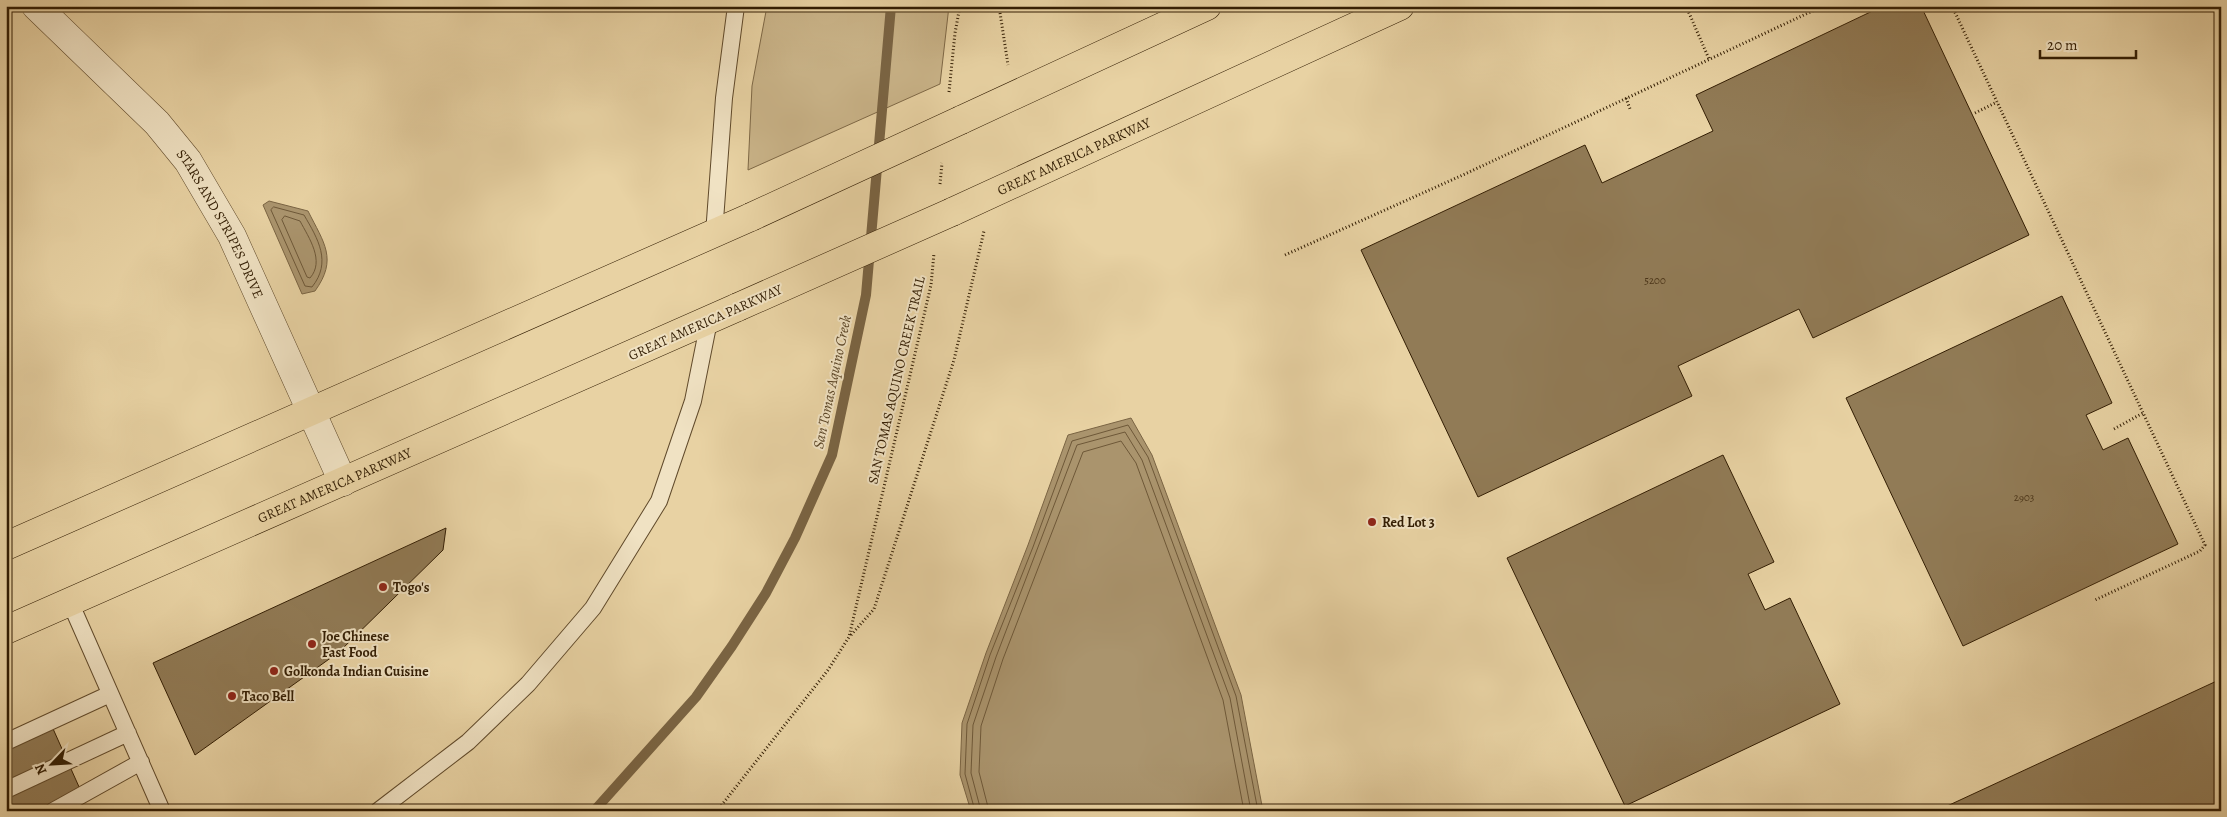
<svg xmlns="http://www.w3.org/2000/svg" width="2227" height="817" viewBox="0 0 2227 817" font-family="Alegreya,serif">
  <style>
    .green { fill: #c9b388; stroke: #7e6846 }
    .water { fill: #aa946d; stroke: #7a6443 }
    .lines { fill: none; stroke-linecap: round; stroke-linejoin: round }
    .shore { stroke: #6e5838; stroke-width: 1 }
    .stream { stroke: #7a6443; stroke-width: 10 }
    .building { fill: #917b56; stroke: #321d03 }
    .lane-casing { stroke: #604a2b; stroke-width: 18 }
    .street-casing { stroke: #604a2b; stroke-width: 29 }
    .primary-casing { stroke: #321d03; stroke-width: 29 }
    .path { stroke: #321d03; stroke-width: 3; stroke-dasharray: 1 2.5; stroke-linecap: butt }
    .lane { stroke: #f0e2c3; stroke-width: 16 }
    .street { stroke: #f0e2c3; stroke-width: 28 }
    .primary { stroke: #e8d2a3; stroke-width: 28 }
    .primary-bridge-casing { stroke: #321d03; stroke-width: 29; stroke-linecap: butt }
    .primary-bridge { stroke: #e8d2a3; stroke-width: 28 }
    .poi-dot { fill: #8f2418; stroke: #f0e2c3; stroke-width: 2 }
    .labels { text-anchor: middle; stroke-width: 4; stroke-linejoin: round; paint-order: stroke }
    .number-label { font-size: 11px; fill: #4a3418 }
    .street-label { font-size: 14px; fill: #321d03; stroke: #f0e2c3 }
    .poi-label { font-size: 14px; font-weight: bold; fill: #321d03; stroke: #f0e2c3; text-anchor: start }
    .water-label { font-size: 15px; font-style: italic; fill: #5c4728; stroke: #f0e2c3 }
  </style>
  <rect width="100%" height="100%" fill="#e8d2a3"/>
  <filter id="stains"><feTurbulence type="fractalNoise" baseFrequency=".004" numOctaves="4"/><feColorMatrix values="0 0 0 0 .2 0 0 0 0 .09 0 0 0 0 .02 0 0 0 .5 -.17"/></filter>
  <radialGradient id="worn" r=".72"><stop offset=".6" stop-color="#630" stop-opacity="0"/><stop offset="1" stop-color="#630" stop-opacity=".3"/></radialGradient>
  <path class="green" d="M767,6H949L940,84L748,170L752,86Z"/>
  <path class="water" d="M269,201L308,211C324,243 338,259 315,291L302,294L263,205Z
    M1131,418L1152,455L1241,695L1263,811H971L960,775L962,723L986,653L1028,545L1068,435Z"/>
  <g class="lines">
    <path class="shore" d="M274,207L304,215C318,239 332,262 312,287L305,286L271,210Z
      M285,216L300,221C309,238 325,261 310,278L307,277L282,220Z
      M975,811L965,774L967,724L990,655L1033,547L1072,441L1128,425L1148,457L1236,696L1258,811
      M981,811L971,773L973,725L996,657L1077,445L1125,432L1142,460L1230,698L1251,811
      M989,811L979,772L981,726L1003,659L1083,452L1121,441L1136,463L1223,700L1244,811"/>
    <path class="stream" d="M594,811L696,697L732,646L766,593L795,538L832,455L866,295L891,6"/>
  </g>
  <path class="building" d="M1883,6H1921L2029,235L1813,338L1799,309L1678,366L1692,396L1478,497L1361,250L1585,145L1602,183L1713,131L1696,95Z
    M2062,296L2112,403L2086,415L2103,450L2128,438L2178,544L1963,646L1846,398Z
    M1723,455L1774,562L1748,574L1765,610L1790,598L1840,704L1625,806L1507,558Z
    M446,528L443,550L339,652L195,755L153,663Z
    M2221,679V811H1947L1945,807Z
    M50,722L84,798L55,811H6V741Z"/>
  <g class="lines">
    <defs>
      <path id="lane" d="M714,234L724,98L736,6
        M70,602L162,811
        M6,742L110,694
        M6,790L128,733
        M53,811L141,762
        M378,811L468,742L528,684L593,608L659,501L693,401L709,321"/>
      <g id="street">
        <path id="s1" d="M36,6L157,123L188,161L232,236L343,482"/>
      </g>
      <g id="primary">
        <path d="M961,120L1207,6"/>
        <path id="s2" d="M952,212L1400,6"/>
        <path d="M6,546L751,217"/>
        <path id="s3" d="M6,630L738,307"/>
      </g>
    </defs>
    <use href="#lane" class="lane-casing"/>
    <use href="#street" class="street-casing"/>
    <use href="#primary" class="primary-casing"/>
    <path class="path" d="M999,6L1008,65
      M1686,6L1709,59
      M1952,6L2205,545L2200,551L2095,600
      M949,92L955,33L960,6
      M1626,98L1630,109
      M1975,113L1997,102
      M940,184L942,163
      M1285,255L1465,174L1823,6
      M2114,429L2143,413
      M851,635L874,609L954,360L984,231
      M717,811L828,670L849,637L931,285L934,253"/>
    <use href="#lane" class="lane"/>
    <use href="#street" class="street"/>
    <use href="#primary" class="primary"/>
    <defs>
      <path id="primary-bridge" d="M751,217L961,120
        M738,307L952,212"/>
    </defs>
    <use href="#primary-bridge" class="primary-bridge-casing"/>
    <use href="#primary-bridge" class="primary-bridge"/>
  </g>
  <g class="poi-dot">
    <circle cx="1372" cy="522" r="5"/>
    <circle cx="383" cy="587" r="5"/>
    <circle cx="312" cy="644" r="5"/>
    <circle cx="274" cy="671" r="5"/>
    <circle cx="232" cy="696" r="5"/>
  </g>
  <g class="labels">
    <g class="number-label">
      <text x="1655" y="284">5200</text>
      <text x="2024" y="501">2903</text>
    </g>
    <g class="street-label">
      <text dy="5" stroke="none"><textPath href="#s2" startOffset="134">GREAT AMERICA PARKWAY</textPath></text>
      <text dy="5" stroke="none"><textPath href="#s1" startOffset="288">STARS AND STRIPES DRIVE</textPath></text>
      <text transform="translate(705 322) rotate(-24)" y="5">GREAT AMERICA PARKWAY</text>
      <text transform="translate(896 380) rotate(-77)" y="5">SAN TOMAS AQUINO CREEK TRAIL</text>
      <text dy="5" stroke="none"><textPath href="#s3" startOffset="359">GREAT AMERICA PARKWAY</textPath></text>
    </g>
    <g class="poi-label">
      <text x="1382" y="527">Red Lot 3</text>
      <text x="393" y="592">Togo's</text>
      <text x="322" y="641">Joe Chinese<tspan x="322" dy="16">Fast Food</tspan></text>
      <text x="284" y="676">Golkonda Indian Cuisine</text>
      <text x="242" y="701">Taco Bell</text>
    </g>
    <g class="water-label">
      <text transform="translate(832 382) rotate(-78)" y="5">San Tomas Aquino Creek</text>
    </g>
  </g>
  <rect width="2227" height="817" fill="none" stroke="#e8d2a3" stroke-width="25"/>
  <rect x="8" y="8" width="2212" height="802" fill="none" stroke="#321d03" stroke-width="2.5"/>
  <rect x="12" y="12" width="2202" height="792" fill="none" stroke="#321d03"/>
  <g transform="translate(52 764) rotate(245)" stroke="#f0e2c3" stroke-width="4" paint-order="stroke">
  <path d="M0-4L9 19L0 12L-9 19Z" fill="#321d03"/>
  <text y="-8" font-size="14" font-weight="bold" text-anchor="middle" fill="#321d03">N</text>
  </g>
  <path d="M2040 50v8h96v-8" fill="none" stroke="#321d03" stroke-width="2.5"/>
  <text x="2047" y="50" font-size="15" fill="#321d03" stroke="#f0e2c3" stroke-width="4" paint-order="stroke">20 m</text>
  <rect width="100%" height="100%" filter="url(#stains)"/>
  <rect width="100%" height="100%" fill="url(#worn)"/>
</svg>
